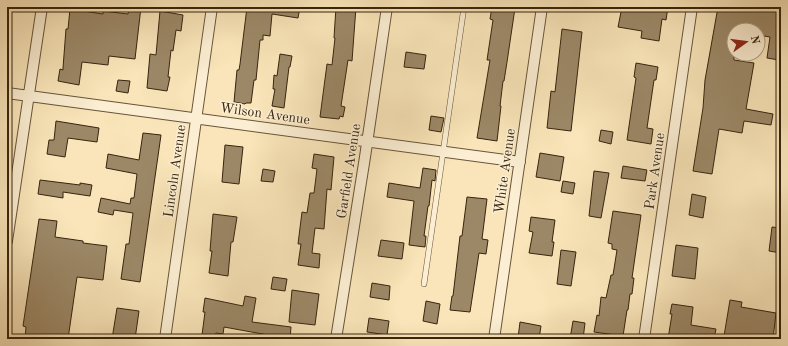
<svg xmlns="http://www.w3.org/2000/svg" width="788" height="346" viewBox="0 0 788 346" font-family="'Old Standard TT',serif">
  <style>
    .building { fill: #9c8867; stroke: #37240e }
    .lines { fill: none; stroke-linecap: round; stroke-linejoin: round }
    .service-casing { stroke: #685439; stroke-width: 6 }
    .minor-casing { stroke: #685439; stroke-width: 12 }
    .service { stroke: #fbeed2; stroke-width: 5 }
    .minor { stroke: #fbeed2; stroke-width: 10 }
    .labels { text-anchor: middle; stroke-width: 3; stroke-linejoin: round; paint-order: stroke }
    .street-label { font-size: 14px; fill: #37240e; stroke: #fbeed2 }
  </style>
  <rect width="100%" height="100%" fill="#f9e5b9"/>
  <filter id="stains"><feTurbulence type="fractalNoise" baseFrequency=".005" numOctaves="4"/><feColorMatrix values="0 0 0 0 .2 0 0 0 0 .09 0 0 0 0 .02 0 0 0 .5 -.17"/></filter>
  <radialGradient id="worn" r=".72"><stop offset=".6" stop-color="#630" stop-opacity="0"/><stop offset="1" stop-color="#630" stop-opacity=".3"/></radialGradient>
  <path class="building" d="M129,7H141L135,59L109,56L108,65L82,62L79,85L58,81L60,69L63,70V68L66,29H68L70,9L103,14V11L128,14Z
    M247,7H300L298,18L272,14L270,36L263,35V40H260L256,80H254L251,103H246L245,104L234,102L237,70H239L240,64Z
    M336,7H356L352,61L348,60L341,106L345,107L343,117L340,116L339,119L320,117L327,64L332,65L335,38H334Z
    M492,7L515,8L507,62L504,81H503L500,106H501L497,141L477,138L490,60H487L493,20L490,19Z
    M622,7H668L666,20L662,19L659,41L641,38L642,31L618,27Z
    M718,7H763L781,10V45L779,60L767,58L770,37L758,35V30H734V60L754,63L746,109L773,114L771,125L744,121L742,133L719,129L712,174L693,171L703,108L705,80Z
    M160,11L183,15L181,31L176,30L173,51L171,50L168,77H170L167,91L147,88L150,54L156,55Z
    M562,29L582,32L571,131L547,128L551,91L555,92Z
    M406,52L426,55L424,69L404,67Z
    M280,54L292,56L290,67H289L284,108L272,106L275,89H273L274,75L277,76Z
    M636,63L658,67L656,80H654L647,128L653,129L651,144L627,140L636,78L634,77Z
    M118,80L130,81L128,93L116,91Z
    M431,116L444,118L441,132L429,130Z
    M56,121L99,128L97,142L68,138L65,157L47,154L49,140H54Z
    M601,130L613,132L611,144L599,141Z
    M143,133L161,135L140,282L121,279L126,244H129L133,213L114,210L113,215L98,212L101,198L130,204L131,198H134L137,174L106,168L108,154L139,160Z
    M225,145L243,147L239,184L222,182Z
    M540,153L564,157L560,181L536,177Z
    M314,154L334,157L331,190L327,189L324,229L315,228L312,253L320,254L319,268L298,265L301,244H298L302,212L307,213L310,193H314L317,169L312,168Z
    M623,166L647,170L645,181L621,178Z
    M423,168L436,170L435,181L432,180L429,206H428L424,236H426L425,247L409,245L414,201L387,197L389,183L420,188Z
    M263,169L275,171L273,182L261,181Z
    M594,171L609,173L601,218L589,216Z
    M40,180L80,185V183L92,185L90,196L63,192V198L38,194Z
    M563,181L575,183L573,194L561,192Z
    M692,194L706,197L703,218L689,215Z
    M467,197L487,199L482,239L488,240L486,254L479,253L470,312L450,310L452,296H453L460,236H462Z
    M613,211L641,215L632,278H634L632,294H630L628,310H627L623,336L594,332L597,315L599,316L601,297L606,298L611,275H613L617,250L612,249V244L608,243Z
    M213,214L237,217L233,242H231L228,276L209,273L212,251H210Z
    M531,217L555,220L552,242H554L552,256L529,253L533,232L529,231Z
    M39,219L57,221L55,237L83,241V243L107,246L103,280L77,277L68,339H25L26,327L23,326Z
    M772,227L781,228V253L769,251Z
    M381,240L404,243L402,259L378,256Z
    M676,245L698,248L695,279L672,276Z
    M561,250L576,252L571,286L557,284Z
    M273,277L287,279L285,291L271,289Z
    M372,283L390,286L389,300L370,297Z
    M292,290L319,294L315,325L289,322Z
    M245,296L256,298L252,322L291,327L290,339L224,327L223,334L216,333L215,336L202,335L205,312H203L205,298L243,306Z
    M730,300L742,302L741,307L776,313L773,339H744L724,336Z
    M426,301L440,304L437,324L423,321Z
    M672,304L693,307L691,325L716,329L714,339L688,336L687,339H668L672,314H670Z
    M117,308L139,311L135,339H112Z
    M369,318L389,321L387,335L367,332Z
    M573,321L585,323L583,339H570Z
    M520,322L541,326L539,339L518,338Z"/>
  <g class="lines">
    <defs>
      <path id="service" d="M424,284L464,7"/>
      <path id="minor" d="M7,93L520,162
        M7,241L42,7
        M165,339L212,7
        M336,339L365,157L387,7
        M494,339L542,7
        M644,339L692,7"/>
    </defs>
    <use href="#service" class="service-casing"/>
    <use href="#minor" class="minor-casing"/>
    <use href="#service" class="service"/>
    <use href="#minor" class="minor"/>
  </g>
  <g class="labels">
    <g class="street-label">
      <text transform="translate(265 113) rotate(8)" y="5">Wilson Avenue</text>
      <text transform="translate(174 171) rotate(-82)" y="5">Lincoln Avenue</text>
      <text transform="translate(348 171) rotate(-81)" y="5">Garfield Avenue</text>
      <text transform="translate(504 171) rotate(-82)" y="5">White Avenue</text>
      <text transform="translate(654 171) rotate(-82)" y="5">Park Avenue</text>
    </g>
  </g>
  <rect width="788" height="346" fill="none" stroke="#f9e5b9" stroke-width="24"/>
  <rect x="8" y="8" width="772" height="330" fill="none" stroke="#37240e" stroke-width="2"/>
  <rect x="12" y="12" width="764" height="322" fill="none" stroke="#37240e"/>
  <g transform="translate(746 42) rotate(76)"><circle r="19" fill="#fbeed2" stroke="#ad9d84"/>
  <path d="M0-3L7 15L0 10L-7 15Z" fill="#8f2418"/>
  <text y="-6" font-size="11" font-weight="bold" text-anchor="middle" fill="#37240e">N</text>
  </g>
  <rect width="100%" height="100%" filter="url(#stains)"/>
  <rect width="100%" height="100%" fill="url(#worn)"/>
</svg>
